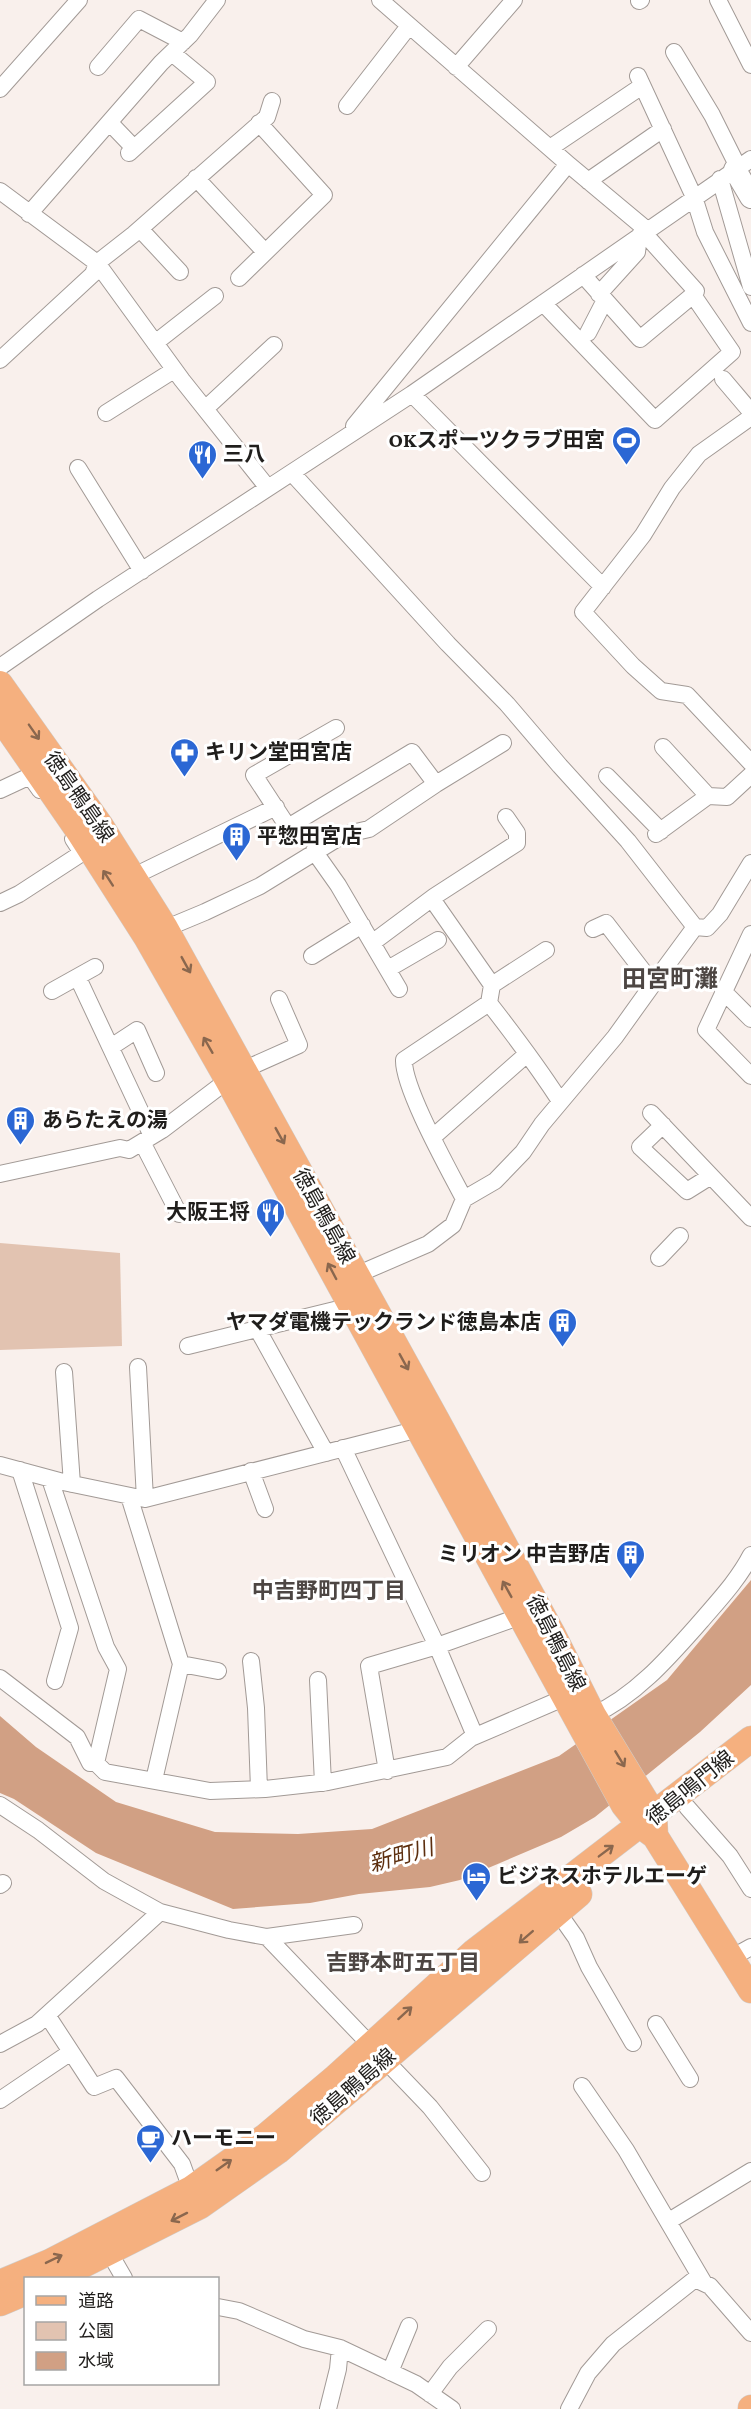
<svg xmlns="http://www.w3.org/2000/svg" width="751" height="2409" viewBox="0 0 751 2409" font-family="'Crimson Pro','Noto Sans JP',serif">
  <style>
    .green { fill: #e2c3b1 }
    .water { fill: #d1a084 }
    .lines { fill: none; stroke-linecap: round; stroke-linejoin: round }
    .street-casing { stroke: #a29a96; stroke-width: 18 }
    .secondary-casing { stroke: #a29a96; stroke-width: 24 }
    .primary-casing { stroke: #cececd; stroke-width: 27 }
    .street { stroke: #fff; stroke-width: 16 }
    .secondary { stroke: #fff; stroke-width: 22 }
    .primary { stroke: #f5b07f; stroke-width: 26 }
    .oneway { stroke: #8a674e }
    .labels { text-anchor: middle; stroke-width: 6; stroke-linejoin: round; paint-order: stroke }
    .poi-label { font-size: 21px; font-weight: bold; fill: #201e1c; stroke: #fff; text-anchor: start }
    .street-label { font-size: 21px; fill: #201e1c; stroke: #fff }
    .neighbourhood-label { font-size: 22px; font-weight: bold; fill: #4d4643; stroke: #fff }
    .water-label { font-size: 22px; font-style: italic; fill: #5c2e0e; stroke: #fff }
    .quarter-label { font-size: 24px; font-weight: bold; fill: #4d4643; stroke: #fff }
  </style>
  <rect width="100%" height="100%" fill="#f9f0ec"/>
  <path class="green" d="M0,1243L120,1253L122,1346L0,1350Z"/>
  <path class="water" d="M751,1580V1685L700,1732L595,1817L561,1837L460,1880L430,1887L359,1894L310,1903L233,1909L96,1853L14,1799L0,1793V1716L36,1747L116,1802L215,1832L298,1834L372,1829L559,1756L667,1680Z"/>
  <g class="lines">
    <defs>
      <path id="street" d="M380,0L568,164L647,230
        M718,0L751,65
        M639,1L641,0
        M674,52L712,115L738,167
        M98,67L139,19L183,42
        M456,67L514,0
        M638,76L694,197L705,232L751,323
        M0,89L79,0
        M347,106L409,26
        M110,123L134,148
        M550,148L642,86
        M129,153L207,82L172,53
        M196,178L265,252
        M720,179L751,287
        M588,181L663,129
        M0,191L97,263L134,234L267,117L272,101
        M29,214L161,63L190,35L217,0
        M140,229L180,272
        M643,232L696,291L693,295
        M239,278L324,195L259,123
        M599,294L637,252L639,236
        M543,303L655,420L732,352L693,295L640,339L583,275
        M588,333L605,300
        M155,343L215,296
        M0,360L93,274L97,263L182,380L268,488
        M723,379L751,412
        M412,394L603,587
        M205,409L274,345
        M106,413L174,370
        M751,417L699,454L672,488L643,535L583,612L633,666L661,691L687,695L751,763
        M354,426L568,164
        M78,468L142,571
        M292,473L448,644L507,704L560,766L628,841L695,927L653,984L606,923L593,929
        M0,667L98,599L412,394L751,159
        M336,728L254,775L288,827L412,752L436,784L503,743
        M663,747L708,796
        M607,776L661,831
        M0,790L30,776L40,790
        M656,834L708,796L727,797L751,775
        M314,851L338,885L399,989
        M134,876L276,807
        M432,899L492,985L546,950
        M0,903L19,894L82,853L73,839
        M695,927L707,928L720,914L751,863
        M157,932L205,912L260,886L343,835L369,829L436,784
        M751,934L706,1030L751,1076
        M372,943L435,896L517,843V833L506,817
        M312,956L362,925
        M388,969L438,940
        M78,978L152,1136
        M52,991L95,967
        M723,991L751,1019
        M489,1003C514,1035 538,1067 560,1101
        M111,1047L137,1030L156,1073
        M243,1070L299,1045L279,999
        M651,1113L751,1218
        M663,1125L640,1147L687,1191L711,1176
        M433,1137L527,1054
        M142,1142L179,1214
        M0,1174L120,1148L129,1150L162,1130L228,1080
        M464,1199C449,1170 403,1088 404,1060L489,1003L492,985
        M659,1258L680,1236
        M356,1275L428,1244L453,1225L464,1199L495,1181L523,1152L542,1124L615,1037L653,984
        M258,1330L326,1453
        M188,1346L351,1306
        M138,1367L145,1499
        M64,1372L72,1484
        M343,1448L437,1646L369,1666L387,1771
        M0,1465L63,1482L145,1499L419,1429L426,1425
        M20,1470L70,1628L55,1681
        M251,1471L265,1509
        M50,1479L106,1647L118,1669L96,1763
        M129,1496L181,1664L154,1780
        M251,1661L256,1708L259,1789
        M181,1664L218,1671
        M0,1678L77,1737L90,1763H96L105,1772L210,1791L265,1789L328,1782L447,1757L471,1738L566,1697
        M318,1680L323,1783
        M593,1715C636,1696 670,1656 701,1621C719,1600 738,1580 751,1555
        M475,1736L437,1646L521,1616
        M0,1805L38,1830L104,1881L160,1912L37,2024L0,2044
        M687,1807L730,1856L751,1889
        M0,1885L3,1883
        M557,1911L576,1938L589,1967L633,2043
        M160,1912L229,1930L267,1937L430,2107L482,2173
        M267,1937L354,1925
        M731,1958L751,1947
        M47,2015L94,2087L116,2078L182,2164L191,2189
        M656,2024L690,2079
        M582,2086L626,2150L704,2283
        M0,2100L71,2052
        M669,2221L751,2171
        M109,2252L124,2278
        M218,2307L239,2311L304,2339L340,2348L416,2384L452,2409
        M390,2372L409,2326
        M430,2394L450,2367L488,2329
        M328,2409L338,2369L340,2348
        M569,2409L588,2373L613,2344L695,2279L710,2286L751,2333"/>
      <path id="secondary" d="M735,170L751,197"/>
      <path id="primary" d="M0,684L100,825L165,928L436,1419L553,1635L593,1715L654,1815L655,1836
        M0,717L78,830L147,938L228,1080L624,1805L640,1825L655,1836L751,1990
        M57,2278L200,2206L278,2151L579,1894
        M0,2283L50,2262L191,2189L266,2136L336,2077L474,1952L751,1739
        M0,2303L26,2292
        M751,2409V2408"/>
    </defs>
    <use href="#street" class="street-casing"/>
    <use href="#secondary" class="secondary-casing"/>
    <use href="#primary" class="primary-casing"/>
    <use href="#street" class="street"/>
    <use href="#secondary" class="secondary"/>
    <use href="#primary" class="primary"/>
  </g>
  <defs><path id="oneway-shaft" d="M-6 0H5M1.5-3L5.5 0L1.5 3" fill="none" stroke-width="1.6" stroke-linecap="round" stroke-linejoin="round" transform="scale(1.5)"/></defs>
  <g class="oneway">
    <use href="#oneway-shaft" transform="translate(34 732) rotate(55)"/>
    <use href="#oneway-shaft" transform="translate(108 878) rotate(-123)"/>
    <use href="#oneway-shaft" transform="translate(186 965) rotate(61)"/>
    <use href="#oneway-shaft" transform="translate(208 1045) rotate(-120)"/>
    <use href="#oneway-shaft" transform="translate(280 1136) rotate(61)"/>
    <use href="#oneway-shaft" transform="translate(332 1271) rotate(-118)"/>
    <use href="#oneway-shaft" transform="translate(404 1362) rotate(61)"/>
    <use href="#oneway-shaft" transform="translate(507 1589) rotate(-119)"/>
    <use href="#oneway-shaft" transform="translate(620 1759) rotate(59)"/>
    <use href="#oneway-shaft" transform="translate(606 1851) rotate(-37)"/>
    <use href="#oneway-shaft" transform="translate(526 1937) rotate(139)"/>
    <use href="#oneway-shaft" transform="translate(405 2013) rotate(-42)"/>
    <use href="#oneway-shaft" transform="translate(224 2165) rotate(-35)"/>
    <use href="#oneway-shaft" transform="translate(179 2217) rotate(153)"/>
    <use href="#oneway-shaft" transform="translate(54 2259) rotate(-26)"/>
  </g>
  <defs>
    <symbol id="stadium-pin" viewBox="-11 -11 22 30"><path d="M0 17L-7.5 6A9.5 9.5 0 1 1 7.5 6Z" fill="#2b67d4" stroke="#fff"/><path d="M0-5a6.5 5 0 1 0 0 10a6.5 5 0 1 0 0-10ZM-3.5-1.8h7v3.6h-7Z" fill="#fff"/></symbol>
    <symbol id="restaurant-pin" viewBox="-11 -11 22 30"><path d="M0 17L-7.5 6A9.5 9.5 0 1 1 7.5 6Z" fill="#2b67d4" stroke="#fff"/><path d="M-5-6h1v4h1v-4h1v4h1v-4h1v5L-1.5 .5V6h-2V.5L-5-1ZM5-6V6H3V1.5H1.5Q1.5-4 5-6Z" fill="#fff"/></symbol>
    <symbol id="pharmacy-pin" viewBox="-11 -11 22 30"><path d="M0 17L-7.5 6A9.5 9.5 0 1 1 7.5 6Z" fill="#2b67d4" stroke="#fff"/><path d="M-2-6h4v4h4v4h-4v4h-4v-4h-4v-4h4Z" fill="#fff"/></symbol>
    <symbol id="building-pin" viewBox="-11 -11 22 30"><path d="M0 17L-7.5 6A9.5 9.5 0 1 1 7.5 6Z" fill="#2b67d4" stroke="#fff"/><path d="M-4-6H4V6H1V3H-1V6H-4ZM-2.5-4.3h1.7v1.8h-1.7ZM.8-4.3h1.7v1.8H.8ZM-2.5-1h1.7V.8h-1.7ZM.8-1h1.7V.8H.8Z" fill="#fff"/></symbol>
    <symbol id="hotel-pin" viewBox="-11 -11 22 30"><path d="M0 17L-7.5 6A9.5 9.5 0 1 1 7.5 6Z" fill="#2b67d4" stroke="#fff"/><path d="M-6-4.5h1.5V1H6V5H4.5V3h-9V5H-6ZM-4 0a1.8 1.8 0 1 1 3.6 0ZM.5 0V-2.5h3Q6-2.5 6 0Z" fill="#fff"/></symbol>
    <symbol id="cafe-pin" viewBox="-11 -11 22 30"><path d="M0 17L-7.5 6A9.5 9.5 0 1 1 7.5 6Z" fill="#2b67d4" stroke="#fff"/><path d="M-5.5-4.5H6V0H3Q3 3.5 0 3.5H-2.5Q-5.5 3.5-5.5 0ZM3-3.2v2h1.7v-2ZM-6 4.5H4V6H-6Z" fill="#fff"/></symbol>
  </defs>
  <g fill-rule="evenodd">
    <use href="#stadium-pin" x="610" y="424" width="33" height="45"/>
    <use href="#restaurant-pin" x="186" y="438" width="33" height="45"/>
    <use href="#pharmacy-pin" x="168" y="736" width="33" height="45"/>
    <use href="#building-pin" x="220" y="820" width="33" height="45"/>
    <use href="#building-pin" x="4" y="1104" width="33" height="45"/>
    <use href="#restaurant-pin" x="254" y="1196" width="33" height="45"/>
    <use href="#building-pin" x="546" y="1306" width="33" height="45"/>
    <use href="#building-pin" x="614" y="1538" width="33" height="45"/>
    <use href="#hotel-pin" x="460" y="1860" width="33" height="45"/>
    <use href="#cafe-pin" x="134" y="2122" width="33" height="45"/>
  </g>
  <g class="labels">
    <g class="poi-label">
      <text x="605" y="447" text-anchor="end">OKスポーツクラブ田宮</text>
      <text x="223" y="461">三八</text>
      <text x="205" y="759">キリン堂田宮店</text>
      <text x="257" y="843">平惣田宮店</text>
      <text x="42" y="1127">あらたえの湯</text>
      <text x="250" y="1219" text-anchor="end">大阪王将</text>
      <text x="541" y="1329" text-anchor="end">ヤマダ電機テックランド徳島本店</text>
      <text x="610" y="1561" text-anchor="end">ミリオン 中吉野店</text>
      <text x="497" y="1883">ビジネスホテルエーゲ</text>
      <text x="171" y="2145">ハーモニー</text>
    </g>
    <g class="street-label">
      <text transform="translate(79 797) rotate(55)" y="7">徳島鴨島線</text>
      <text transform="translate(324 1216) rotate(61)" y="7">徳島鴨島線</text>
      <text transform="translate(556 1643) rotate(63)" y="7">徳島鴨島線</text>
      <text transform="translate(690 1788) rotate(-39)" y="7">徳島鳴門線</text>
      <text transform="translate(353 2087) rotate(-41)" y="7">徳島鴨島線</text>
    </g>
    <g class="neighbourhood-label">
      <text x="329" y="1598">中吉野町四丁目</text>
      <text x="403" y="1970">吉野本町五丁目</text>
    </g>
    <g class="water-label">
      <text transform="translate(401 1855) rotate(-16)" y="8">新町川</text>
    </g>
    <g class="quarter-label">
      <text x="670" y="987">田宮町灘</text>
    </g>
  </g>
  <rect x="24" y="2277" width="195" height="108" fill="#ffffff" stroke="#a6a5a4" stroke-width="1.5"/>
  <rect x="36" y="2296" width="30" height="9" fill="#f5b07f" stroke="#a6a5a4" stroke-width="1.5"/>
  <text x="78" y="2307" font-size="18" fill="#201e1c">道路</text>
  <rect x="36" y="2322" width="30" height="18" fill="#e2c3b1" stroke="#a6a5a4" stroke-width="1.5"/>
  <text x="78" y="2337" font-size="18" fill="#201e1c">公園</text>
  <rect x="36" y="2352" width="30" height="18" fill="#d1a084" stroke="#a6a5a4" stroke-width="1.5"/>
  <text x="78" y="2367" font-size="18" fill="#201e1c">水域</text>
</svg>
